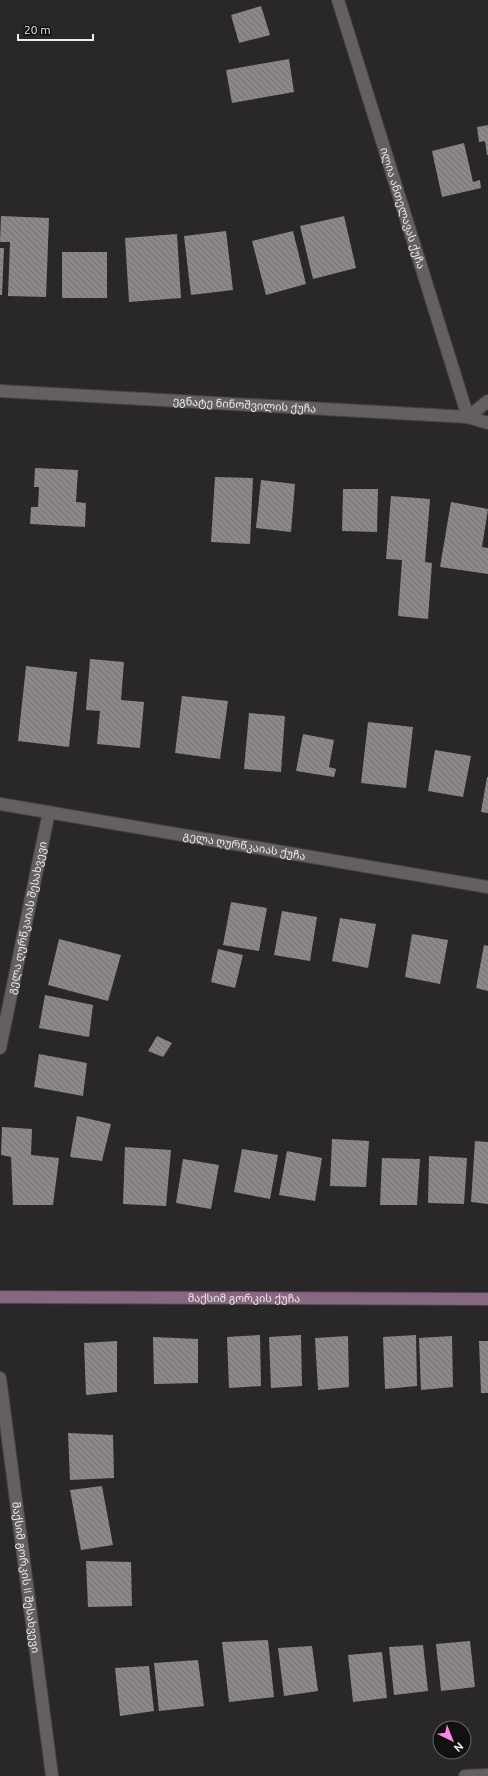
<svg xmlns="http://www.w3.org/2000/svg" width="488" height="1776" viewBox="0 0 488 1776" font-family="Ubuntu,'Noto Sans Georgian',sans-serif">
  <style>
    .building { fill: url(#building-back-hatch) }
    .lines { fill: none; stroke-linecap: round; stroke-linejoin: round }
    .street-casing { stroke: #464446; stroke-width: 14 }
    .secondary-casing { stroke: #464446; stroke-width: 14 }
    .street { stroke: #635f62; stroke-width: 12 }
    .secondary { stroke: #876782; stroke-width: 12 }
    .labels { text-anchor: middle; stroke-width: 4; stroke-linejoin: round; paint-order: stroke }
    .street-label { font-size: 11px; fill: #eceaeb; stroke: #121011 }
  </style>
  <defs>
    <pattern id="building-back-hatch" width="6" height="6" patternUnits="userSpaceOnUse"><rect width="6" height="6" fill="#8b878a"/><path d="M-1 5l2 2M0 0l6 6M5-1l2 2" fill="none" stroke="#737072"/></pattern>
  </defs>
  <rect width="100%" height="100%" fill="#2a2729"/>
  <path class="building" d="M261,6L270,35L239,43L231,15Z
    M289,59L294,92L232,103L226,70Z
    M488,125V155H487L485,141L479,142L477,127Z
    M464,143L473,182L480,180L481,188L442,197L432,151Z
    M1,216L49,218L46,297L8,296L10,242H0Z
    M344,216L356,268L313,279L300,226Z
    M226,231L233,290L191,295L184,236Z
    M293,231L306,284L266,295L252,241Z
    M177,234L181,298L129,302L125,238Z
    M0,248H4L2,295H0Z
    M62,252H107V298H62Z
    M35,468L78,470L76,502L86,503L85,527L30,524L31,507H38L39,487H34Z
    M215,477L253,478L250,544L211,542Z
    M261,480L295,484L291,532L256,528Z
    M343,489H378L377,532L342,531Z
    M391,496L430,499L425,562L432,563L428,619L398,616L402,560L386,559Z
    M451,502L488,509L482,547L488,548V574L440,567Z
    M90,659L124,662L121,700L144,702L140,748L97,744L100,711L86,710Z
    M26,666L77,672L69,747L18,741Z
    M182,696L228,701L220,759L175,753Z
    M249,713L285,716L281,772L244,769Z
    M368,722L413,727L406,788L361,783Z
    M303,734L334,740L329,767L336,769L334,777L296,771Z
    M435,750L471,756L463,797L428,791Z
    M487,777H488V813L481,812Z
    M231,902L267,908L259,951L223,945Z
    M282,911L317,917L310,961L274,955Z
    M340,918L376,924L368,968L332,961Z
    M412,934L448,940L440,984L405,977Z
    M59,939L121,955L108,1001L48,985Z
    M484,945L488,946V991L476,988Z
    M218,949L243,955L235,988L211,982Z
    M45,995L93,1005L89,1037L39,1028Z
    M157,1036L172,1043L163,1057L148,1051Z
    M39,1054L87,1063L83,1096L34,1087Z
    M77,1116L111,1124L102,1161L70,1157Z
    M2,1127L32,1129L31,1155L59,1158L53,1205H13L11,1157L1,1155Z
    M332,1139L369,1141L366,1187L330,1186Z
    M475,1141L488,1142V1204L471,1202Z
    M125,1147L171,1150L166,1206L123,1204Z
    M242,1149L278,1155L270,1199L234,1192Z
    M287,1151L322,1158L315,1201L279,1195Z
    M429,1156L467,1158L464,1204L428,1203Z
    M382,1158L420,1159L417,1205H380Z
    M183,1159L219,1165L211,1209L176,1203Z
    M260,1335L261,1386L229,1388L227,1337Z
    M301,1335L302,1386L271,1388L269,1337Z
    M416,1335L417,1386L385,1389L383,1337Z
    M348,1336L349,1387L318,1390L315,1338Z
    M452,1336L453,1387L421,1390L419,1338Z
    M153,1337L198,1339V1383L154,1384Z
    M117,1341V1392L86,1395L84,1343Z
    M479,1341H488V1393H481Z
    M68,1433L113,1435L114,1478L70,1480Z
    M102,1486L113,1545L81,1550L70,1490Z
    M86,1561L131,1562L132,1606L88,1607Z
    M268,1640L274,1697L229,1702L222,1642Z
    M470,1641L475,1687L441,1691L436,1644Z
    M423,1645L428,1691L394,1695L389,1647Z
    M312,1646L318,1691L284,1696L278,1648Z
    M382,1652L387,1698L353,1702L348,1655Z
    M198,1660L204,1706L159,1711L154,1663Z
    M149,1666L154,1711L120,1716L115,1668Z"/>
  <g class="lines">
    <defs>
      <g id="street">
        <path id="s1" d="M338,0L468,417L488,401"/>
        <path id="s2" d="M0,391L468,417L488,423"/>
        <path id="s3" d="M0,804L488,887"/>
        <path id="s4" d="M0,1048L49,812"/>
        <path id="s5" d="M0,1378L52,1776"/>
        <path d="M465,1776L488,1775"/>
      </g>
      <g id="secondary">
        <path id="s6" d="M0,1297L488,1299"/>
      </g>
    </defs>
    <use href="#street" class="street-casing"/>
    <use href="#secondary" class="secondary-casing"/>
    <use href="#street" class="street"/>
    <use href="#secondary" class="secondary"/>
  </g>
  <g class="labels">
    <g class="street-label">
      <text dy="4" stroke="none"><textPath href="#s1" startOffset="218">ილია ანთელავას ქუჩა</textPath></text>
      <text dy="4" stroke="none"><textPath href="#s2" startOffset="245">ეგნატე ნინოშვილის ქუჩა</textPath></text>
      <text dy="4" stroke="none"><textPath href="#s3" startOffset="248">გელა ღურწკაიას ქუჩა</textPath></text>
      <text dy="4" stroke="none"><textPath href="#s4" startOffset="133">გელა ღურწკაიას შესახვევი</textPath></text>
      <text dy="4" stroke="none"><textPath href="#s6" startOffset="244">მაქსიმ გორკის ქუჩა</textPath></text>
      <text dy="4" stroke="none"><textPath href="#s5" startOffset="201">მაქსიმ გორკის II შესახვევი</textPath></text>
    </g>
  </g>
  <g transform="translate(452 1740) rotate(137)"><circle r="19" fill="#121011" stroke="#696768"/>
  <path d="M0-3L7 15L0 10L-7 15Z" fill="#fa87e7"/>
  <text y="-6" font-size="11" font-weight="bold" text-anchor="middle" fill="#eceaeb">N</text>
  </g>
  <path d="M18 34v6h75v-6" fill="none" stroke="#eceaeb" stroke-width="2"/>
  <text x="24" y="34" font-size="12" fill="#eceaeb" stroke="#121011" stroke-width="3" paint-order="stroke">20 m</text>
</svg>
